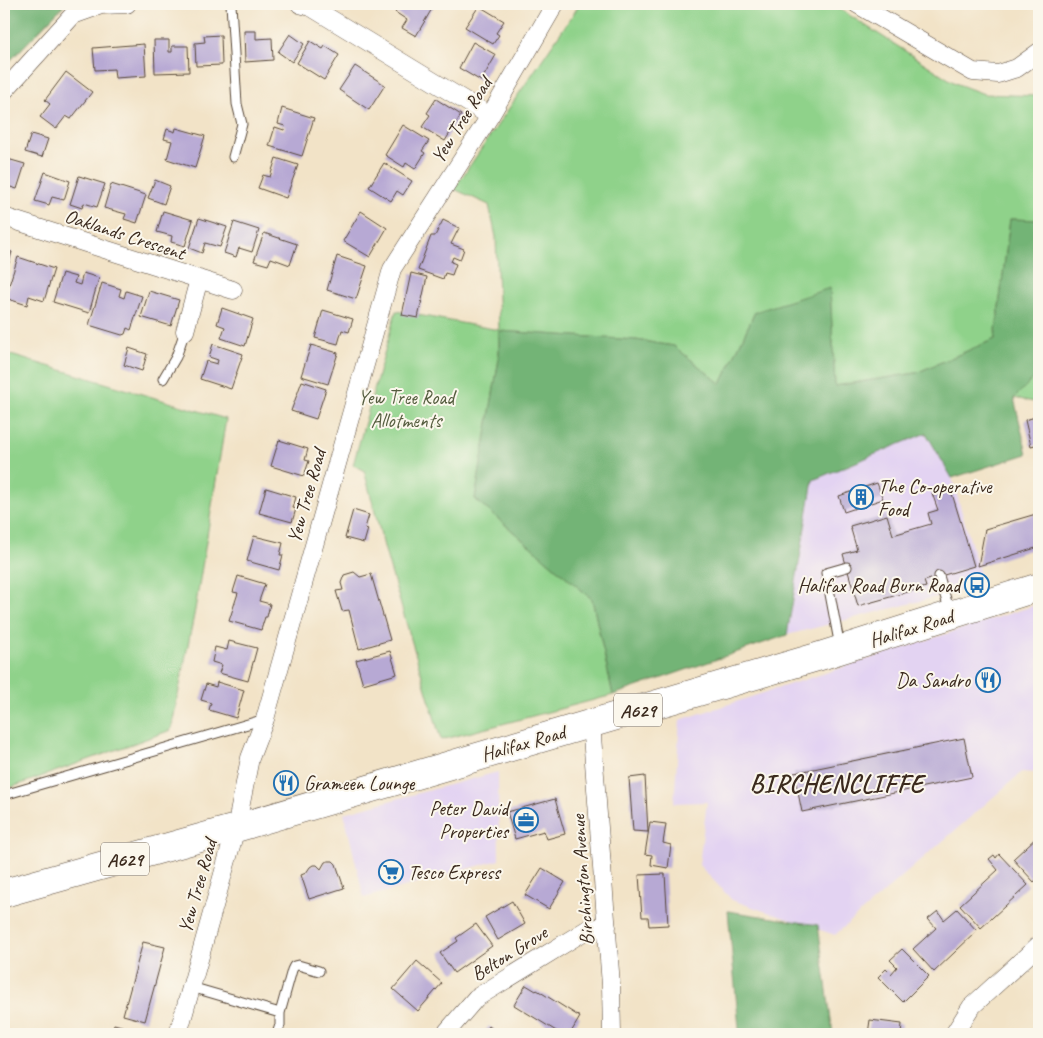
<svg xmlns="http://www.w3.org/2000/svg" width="1043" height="1038" viewBox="0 0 1043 1038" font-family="Caveat,sans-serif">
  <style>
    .built { fill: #e3d3f2 }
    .green { fill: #8fd28a; stroke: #657e54 }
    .forest { fill: #73b476; stroke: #576f4a }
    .building { fill: #b7a9d4 }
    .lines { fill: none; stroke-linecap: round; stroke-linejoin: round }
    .lane-casing { stroke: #564637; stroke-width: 11 }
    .street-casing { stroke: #564637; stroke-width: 19 }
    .highway-casing { stroke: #564637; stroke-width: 29 }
    .lane { stroke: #fff; stroke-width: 9 }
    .street { stroke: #fff; stroke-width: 18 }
    .highway { stroke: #fff; stroke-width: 28 }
    .labels { text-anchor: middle; stroke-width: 4; stroke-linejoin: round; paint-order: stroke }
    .shield { fill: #fbf7ec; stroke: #75685c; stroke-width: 1 }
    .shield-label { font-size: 19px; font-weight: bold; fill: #3b2a1e }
    .street-label { font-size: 20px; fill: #3b2a1e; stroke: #fbf7ec }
    .park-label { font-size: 20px; fill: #545c3e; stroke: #fbf7ec }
    .poi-label { font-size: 20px; fill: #3b2a1e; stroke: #fbf7ec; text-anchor: start }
    .district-label { font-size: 25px; font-weight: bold; letter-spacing: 1px; fill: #3b2a1e; stroke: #fbf7ec }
  </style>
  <rect width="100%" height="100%" fill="#fbf7ec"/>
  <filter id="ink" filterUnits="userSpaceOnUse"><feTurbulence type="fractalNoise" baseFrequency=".02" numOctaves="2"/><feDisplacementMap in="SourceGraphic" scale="10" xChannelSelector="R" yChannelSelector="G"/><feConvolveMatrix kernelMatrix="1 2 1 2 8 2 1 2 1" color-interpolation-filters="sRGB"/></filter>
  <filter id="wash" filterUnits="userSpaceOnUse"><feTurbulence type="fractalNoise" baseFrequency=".0096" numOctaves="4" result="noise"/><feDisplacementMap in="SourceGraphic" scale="20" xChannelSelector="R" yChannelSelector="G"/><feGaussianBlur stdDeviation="1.12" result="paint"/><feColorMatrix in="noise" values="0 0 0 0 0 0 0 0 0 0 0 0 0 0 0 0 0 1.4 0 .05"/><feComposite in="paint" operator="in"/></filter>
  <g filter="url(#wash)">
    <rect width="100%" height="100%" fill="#f2e3c7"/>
    <path class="built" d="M926,433L952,478L983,585L787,635L813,480Z
      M1039,604V773L1022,772L835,935L732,900L699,865L707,802L674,803L680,720Z
      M498,772L499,860L364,898L344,813Z"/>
    <path class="green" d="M580,4H832L955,83L984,94L1039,96V220L1010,219L995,339L916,373L835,386L830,289L755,312L721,384L674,346L636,340L499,331V359L475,499L592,599L613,695L441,740L387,558L364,470L353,465L396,311L499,330L496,237L489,205L454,189Z
      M4,353L226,419L195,610L171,730L4,790Z
      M1039,373V403L1014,398Z"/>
    <path class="forest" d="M4,4H65L4,67Z
      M1010,219L1039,220V373L1014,398L1027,454L952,478L926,433L813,480L787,635L613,695L592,599L475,499L499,359V331L636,340L674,346L721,384L755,312L830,288L835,386L916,373L995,339Z
      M728,911L818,925L833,1034H739V1028Z"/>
    <g id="blocks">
      <path class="building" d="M377,4H392L388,10Z
        M400,4H427L433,7L416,36L402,28L407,20L395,12Z
        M479,6L504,21L496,33L499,35L493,44L465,27Z
        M244,31H256V39L272,38L273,60L245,62Z
        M290,34L304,44L292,62L278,52Z
        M221,35L222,65L196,66L195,43L205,42L204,36Z
        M154,40H169V52H172V46H188L189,72L155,73Z
        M310,41L323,49L325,46L339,55L324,80L297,63Z
        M473,42L496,55L481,81L459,68Z
        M144,44L146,76L115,78L114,69L95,70L93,48Z
        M355,66L385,85L369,110L339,90Z
        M66,72L92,92L71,119L66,116L56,129L40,117L50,104L45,100Z
        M436,99L461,115L445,141L422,127L430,115L427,113Z
        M282,108L314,118L302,156L269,146L275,127L284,130L285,126L278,124Z
        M403,125L429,141L422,151L425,153L415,169L406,163L404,167L385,155Z
        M176,128L205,136L195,168L167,159L172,141L164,139L167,129L175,132Z
        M31,134L48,139L42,157L25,152Z
        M4,158L25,164L17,189L4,185Z
        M276,158L298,165L286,198L258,188L263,175L270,177Z
        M384,163L412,181L403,195L397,191L391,201L369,187Z
        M45,172L70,181L64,200L52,197L49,205L35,201Z
        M79,176L105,184L97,207L84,203L82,208L70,204Z
        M155,180L170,186L164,204L148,198Z
        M111,184L146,195L137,223L124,219L126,214L104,208Z
        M163,211L193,220L185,246L171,242L172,236L157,232Z
        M361,211L387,228L370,257L343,241Z
        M199,218L227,227L220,247L205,243L202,253L189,248Z
        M443,220L459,228L451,244L464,249L460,260L453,257L451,262L456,264L452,275L445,273L443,279L418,270L431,236H435Z
        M234,222L259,230L252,252L239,248L236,257L224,253Z
        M264,233L297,244L290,265L271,258L268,265L254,261Z
        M4,250L12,252L4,279Z
        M337,256L367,266L356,299L327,290Z
        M18,257L54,269L44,301L29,296L27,305L5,298Z
        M62,273L76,277L74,283L80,285L83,273L99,278L89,313L53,302Z
        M411,273L427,277L418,318L402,315Z
        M102,283L121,289L119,296L124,298L126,291L142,296L131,330L127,328L125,334L122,335L89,325Z
        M149,291L179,300L171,326L141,317Z
        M222,308L253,319L245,346L221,338L225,327L217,324Z
        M323,310L353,319L349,332L342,330L338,344L315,338Z
        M213,344L243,354L231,389L200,379L206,361L217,364L218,360L209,357Z
        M311,345L338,353L328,384L301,376Z
        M129,348L147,354L142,371L124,365Z
        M302,381L326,389L316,419L291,411Z
        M1039,416V444L1031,446L1025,420Z
        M279,440L308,449L305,460L309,461L304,476L271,466Z
        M877,483L883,499L844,512L839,496Z
        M950,487L974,566L924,581L926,587L858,606L843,554L857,550L850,526L887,515L893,535L931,524L928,513L938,510L932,493Z
        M266,488L296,497L293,508L296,509L292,522L259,513Z
        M353,510L369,515L365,528L368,529L364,543L345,538Z
        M1036,514L1039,525V547L978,566L985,529Z
        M254,536L283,543L280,555H283L279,570L247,561Z
        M354,572L360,577L371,574L390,640L359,649L349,610L342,611L336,591L343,590L341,583L344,575Z
        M238,576L265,584L259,601L270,604L267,617H265L261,630L229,621L238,593L233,592Z
        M229,641L257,648L248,681L219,673L222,665L212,662L215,647L227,650Z
        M390,651L397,674L363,684L356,660Z
        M217,682L244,690L236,718L209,710L211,703L201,700L206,684L216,687Z
        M964,738L972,777L802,812L794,773Z
        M645,776L648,832L633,831L629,778Z
        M555,799L565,834L547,839L544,831L515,839L507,812Z
        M650,822L666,824L663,843L671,845L668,868L651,865L652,855L645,854Z
        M1039,835V877L1034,882L1013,859Z
        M999,854L1028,885L981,928L960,905L998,870L989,859L994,855L996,858Z
        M328,861H333L336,864L344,888L309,899L301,875L306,873L310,867L313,865H317L321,869L325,862Z
        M542,868L565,882L549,909L525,895Z
        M665,874L668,925L649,926L648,917H642L639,875Z
        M512,901L525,924L498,940L485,917Z
        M957,909L977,931L934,972L913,949L936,928L928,919L938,911L944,920Z
        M476,924L492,946L454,973L440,953L458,941L456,938Z
        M143,942L165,947L145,1021L123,1015Z
        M902,949L929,976L903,1002L878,977L886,969L891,974L897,967L890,960Z
        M417,961L442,983L418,1011L393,989Z
        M526,985L536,991L537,990L580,1017L570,1034H561L514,1005Z
        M870,1020L902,1024L901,1034H868Z
        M114,1024L136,1030L135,1034H111Z
        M489,1026L499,1034H483Z"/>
    </g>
  </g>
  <g filter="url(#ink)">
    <use href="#blocks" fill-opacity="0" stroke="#564637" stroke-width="1"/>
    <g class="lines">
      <defs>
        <path id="lane" d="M231,4L237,104L242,124L233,157
          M163,379L176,357L185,331
          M939,576L950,612
          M840,647L826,573L847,567
          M4,795L265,719
          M191,987L280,1013V1025L277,1034
          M280,1013L292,970L294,966L298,965L319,971"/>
        <path id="street" d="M300,4L311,7L490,116
          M857,4L973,72L998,74L1017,68L1039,52
          M4,91L73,15L101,5L127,4
          M4,217L233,290
          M185,331L199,279
          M591,723L611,985L612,1034
          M178,1034L236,828L250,758L265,719L392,269L490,116L555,4
          M445,1034L476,998L588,929L607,927
          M954,1034L971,1007L1039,945"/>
        <path id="highway" d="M4,893L236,828L817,657L1039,587"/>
      </defs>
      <use href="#lane" class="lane-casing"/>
      <use href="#street" class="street-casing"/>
      <use href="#highway" class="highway-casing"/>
      <use href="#lane" class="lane"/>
      <use href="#street" class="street"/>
      <use href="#highway" class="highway"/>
    </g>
  </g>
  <defs>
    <symbol id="building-ring" viewBox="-11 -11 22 22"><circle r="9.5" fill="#fbf7ec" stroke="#1f6fb2" stroke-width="1.5"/><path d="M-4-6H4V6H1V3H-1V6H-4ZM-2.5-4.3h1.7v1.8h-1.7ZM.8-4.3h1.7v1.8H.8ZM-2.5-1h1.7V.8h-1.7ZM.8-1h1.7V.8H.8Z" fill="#1f6fb2"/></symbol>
    <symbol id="bus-ring" viewBox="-11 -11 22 22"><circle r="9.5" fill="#fbf7ec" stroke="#1f6fb2" stroke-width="1.5"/><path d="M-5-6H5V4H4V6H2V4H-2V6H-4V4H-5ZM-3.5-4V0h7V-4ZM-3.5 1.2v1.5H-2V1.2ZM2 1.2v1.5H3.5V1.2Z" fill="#1f6fb2"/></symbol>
    <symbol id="restaurant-ring" viewBox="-11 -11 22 22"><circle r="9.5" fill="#fbf7ec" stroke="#1f6fb2" stroke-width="1.5"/><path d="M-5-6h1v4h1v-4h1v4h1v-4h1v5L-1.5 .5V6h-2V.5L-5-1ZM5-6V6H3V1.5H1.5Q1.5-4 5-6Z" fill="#1f6fb2"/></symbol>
    <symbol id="office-ring" viewBox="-11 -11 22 22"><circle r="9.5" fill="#fbf7ec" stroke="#1f6fb2" stroke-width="1.5"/><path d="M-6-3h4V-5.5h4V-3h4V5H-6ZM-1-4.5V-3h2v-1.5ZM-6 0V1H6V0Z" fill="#1f6fb2"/></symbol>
    <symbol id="supermarket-ring" viewBox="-11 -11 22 22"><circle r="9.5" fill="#fbf7ec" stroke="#1f6fb2" stroke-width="1.5"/><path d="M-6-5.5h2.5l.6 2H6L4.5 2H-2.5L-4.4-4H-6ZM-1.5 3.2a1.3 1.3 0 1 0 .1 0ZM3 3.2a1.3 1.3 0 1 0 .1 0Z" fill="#1f6fb2"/></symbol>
  </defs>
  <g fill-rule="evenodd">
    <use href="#building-ring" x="847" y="483" width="28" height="28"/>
    <use href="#bus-ring" x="963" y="571" width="28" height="28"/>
    <use href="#restaurant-ring" x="974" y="666" width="28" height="28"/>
    <use href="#restaurant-ring" x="272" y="769" width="28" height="28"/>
    <use href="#office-ring" x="512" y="806" width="28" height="28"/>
    <use href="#supermarket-ring" x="377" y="858" width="28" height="28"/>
  </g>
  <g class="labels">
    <g class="shield">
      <rect x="614" y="693.5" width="48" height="33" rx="4"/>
      <rect x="101" y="842.5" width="48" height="33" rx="4"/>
    </g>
    <g class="shield-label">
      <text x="638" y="717">A629</text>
      <text x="125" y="866">A629</text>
    </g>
    <g class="street-label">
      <text transform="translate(461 120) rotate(-58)" y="7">Yew Tree Road</text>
      <text transform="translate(125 234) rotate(18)" y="7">Oaklands Crescent</text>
      <text transform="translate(306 496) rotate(-74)" y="7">Yew Tree Road</text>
      <text transform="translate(911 628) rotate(-17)" y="7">Halifax Road</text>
      <text transform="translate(523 743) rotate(-16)" y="7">Halifax Road</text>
      <text transform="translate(582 880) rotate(-94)" y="7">Birchington Avenue</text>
      <text transform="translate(197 886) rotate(-74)" y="7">Yew Tree Road</text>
      <text transform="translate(509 953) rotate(-32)" y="7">Belton Grove</text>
    </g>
    <g class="park-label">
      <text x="406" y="404">Yew Tree Road<tspan x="406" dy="23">Allotments</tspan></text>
    </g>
    <g class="poi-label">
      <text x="878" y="493">The Co-operative<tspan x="878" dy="23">Food</tspan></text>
      <text x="960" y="592" text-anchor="end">Halifax Road Burn Road</text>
      <text x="970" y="687" text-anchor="end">Da Sandro</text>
      <text x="304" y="790">Grameen Lounge</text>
      <text x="508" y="815" text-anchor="end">Peter David<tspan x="508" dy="23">Properties</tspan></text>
      <text x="408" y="879">Tesco Express</text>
    </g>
    <g class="district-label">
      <text x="837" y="792">BIRCHENCLIFFE</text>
    </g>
  </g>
  <rect width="1043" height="1038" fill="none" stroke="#fbf7ec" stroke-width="20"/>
</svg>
